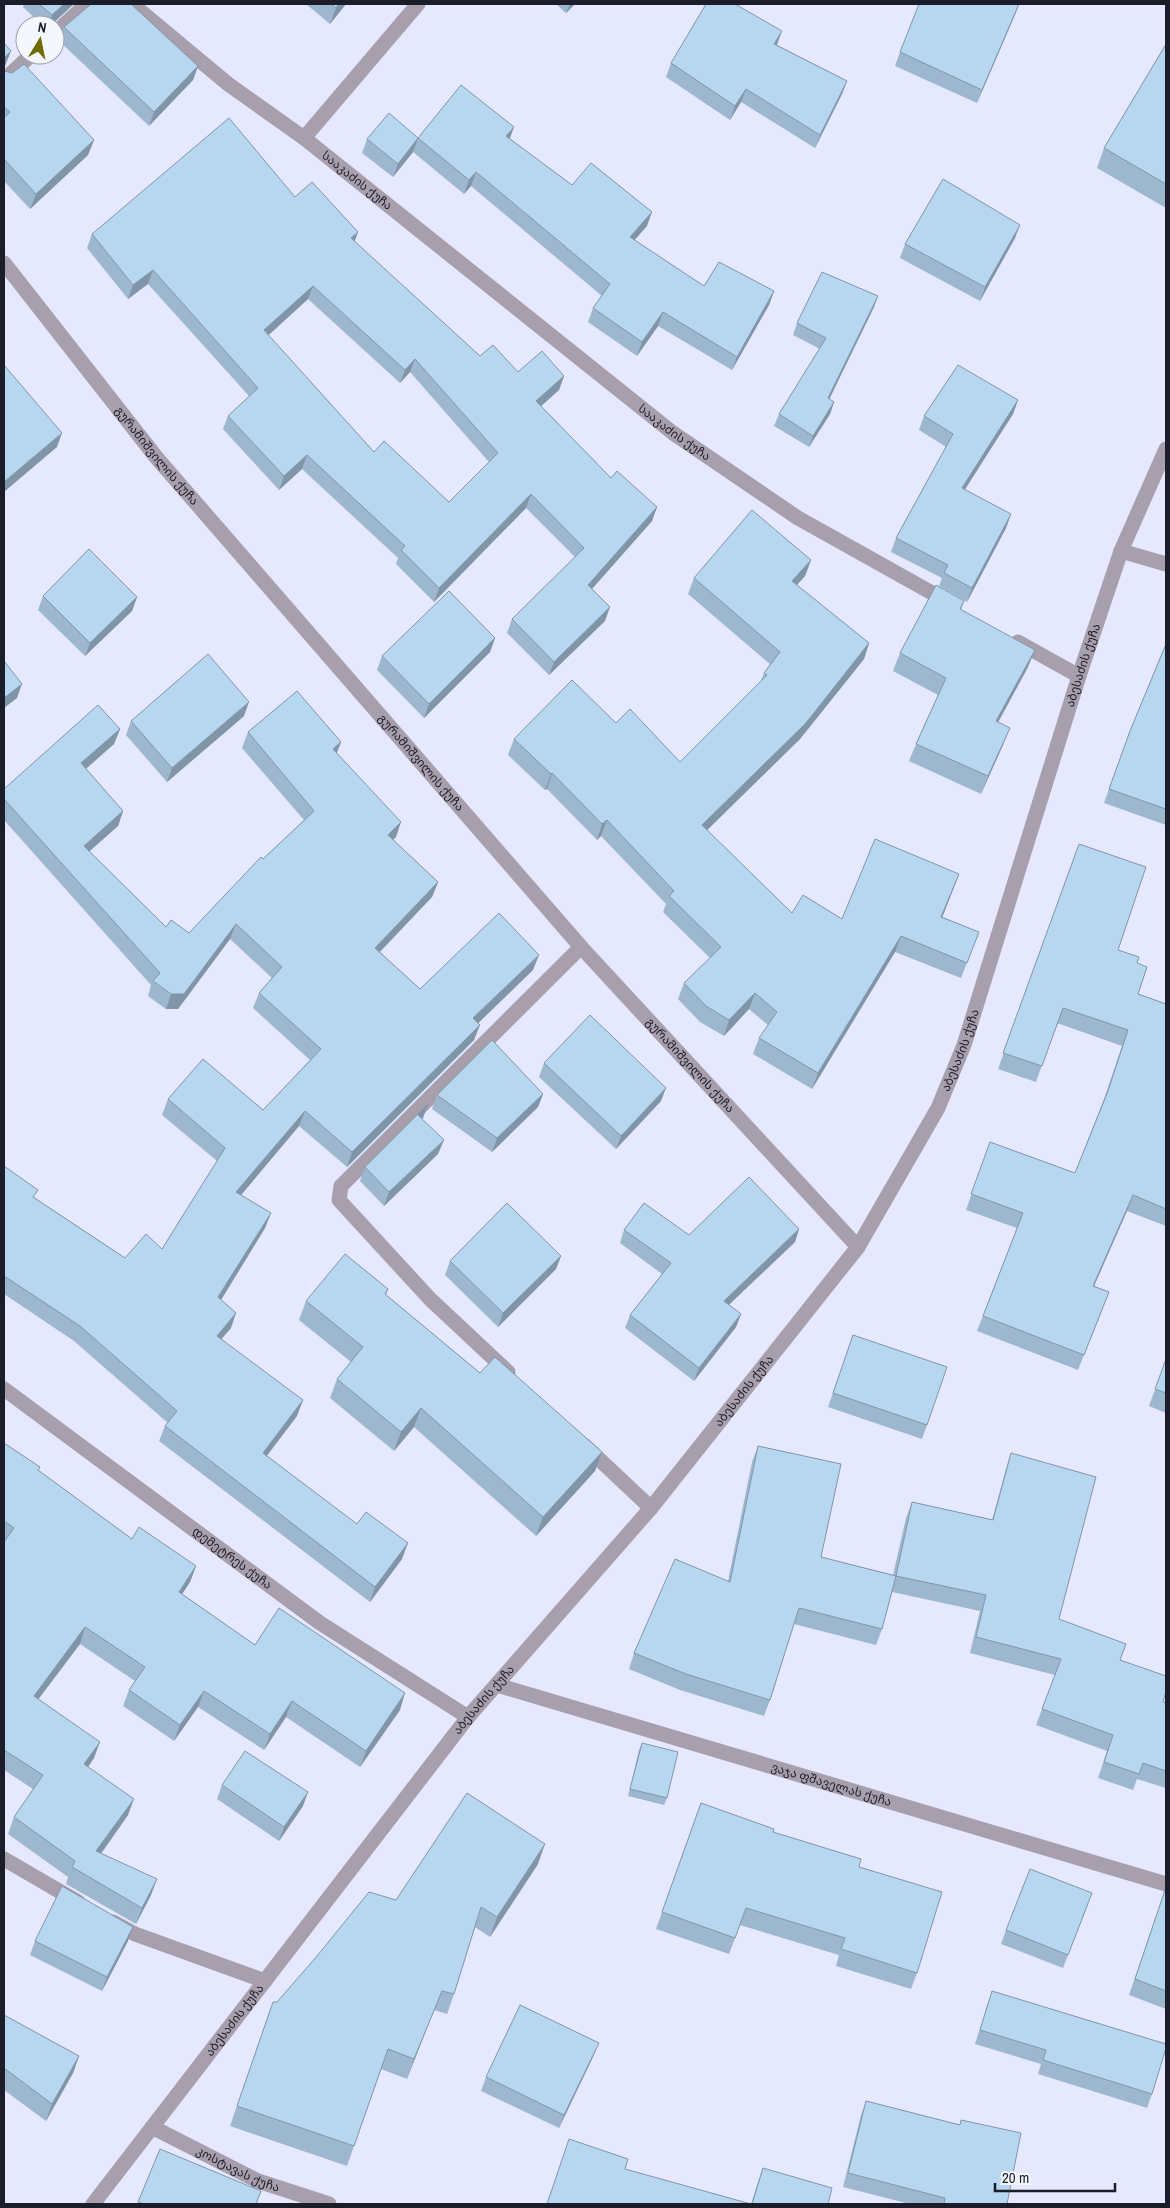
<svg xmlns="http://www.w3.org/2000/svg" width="1170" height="2208" viewBox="0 0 1170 2208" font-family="'Archivo Narrow','Noto Sans Georgian',sans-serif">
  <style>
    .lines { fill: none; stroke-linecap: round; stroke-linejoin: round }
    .minor { stroke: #a89fad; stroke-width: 15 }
    .wall { fill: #9db8ce; fill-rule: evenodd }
    .shaded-wall { fill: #8096a8 }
    .building { fill: #b7d6f0; stroke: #8096a8; fill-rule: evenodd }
    .labels { text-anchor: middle; stroke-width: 4; stroke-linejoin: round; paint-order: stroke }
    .street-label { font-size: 12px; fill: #1b1d2a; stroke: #f5f7fe }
  </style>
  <rect width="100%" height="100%" fill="#e5e8fe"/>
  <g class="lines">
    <g class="minor">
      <path d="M132,4L228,84L304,138"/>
      <path id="s1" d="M418,4L304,138L673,433L798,518L950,603"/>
      <path d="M55,33L87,4"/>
      <path d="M4,80L31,55"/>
      <path id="s2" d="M4,263L156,457L581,947L858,1247"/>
      <path d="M1121,551L1166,564"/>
      <path d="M1018,642L1079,676"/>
      <path d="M508,1372L430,1299L339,1200L341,1186L581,947"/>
      <path id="s3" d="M4,1389L320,1623L468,1717"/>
      <path d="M584,1445L651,1508"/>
      <path id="s4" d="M497,1685L1166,1884"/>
      <path d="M4,1859L78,1902"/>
      <path d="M113,1922L135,1934L265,1981"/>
      <path id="s5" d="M152,2127L258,2181L329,2204"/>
      <path id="s6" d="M93,2204L468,1717L651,1508L858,1247L938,1108L964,1045L1079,676L1121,551L1166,449"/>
    </g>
  </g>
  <path class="wall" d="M24,4H74L51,25H42L23,7Z
    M306,4H346L330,24Z
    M556,4H575L566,13Z
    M1019,4L1014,17L977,103L895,66L900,52Z
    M64,27L198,66L193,80L149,126L59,41Z
    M1166,44V208L1097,168L1104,148Z
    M777,45L847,81L842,94L815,148L741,102L730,120L666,77L671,63Z
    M4,71L94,140L88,155L30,209L4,181Z
    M418,138H509L572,185L647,226L634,240L704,286L774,291L769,305L732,370L658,326L637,356L588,322L593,308L602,296L471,186L464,194L413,152L393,177L362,153L367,139Z
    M295,197L354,242L480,356L518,372L564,376L559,390L541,406L611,478L657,507L652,521L592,589L605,621L549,675L507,633L512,619L575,557L526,508L434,602L396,564L398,558L302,469L279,490L223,429L228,416L249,396L148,284L128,299L87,248L92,234ZM308,299L400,383L410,372L489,462L449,502L374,452L268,335Z
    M1015,238L980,301L900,258L905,244Z
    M878,296L874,307L829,399L834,402L830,414L809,447L774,426L779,414L820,349L793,335L797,323Z
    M1018,400L1013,414L964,490L1011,514L1006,528L967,602L939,586L942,578L891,552L896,538L946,447L919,430L924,416Z
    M811,560L805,576L797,585L869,643L864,659L800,739L707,830L792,913L842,919L959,874L942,917L979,932L961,978L895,952L812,1089L753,1054L759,1038L768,1025L749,1009L724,1036L700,1022L678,999L684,983L710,958L663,912L666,904L601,836L597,840L547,789L545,790L508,755L514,739L616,723L680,762L760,683L764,673L770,664L688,594L694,578Z
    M43,596L137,597L132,611L85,656L38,610Z
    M964,601L961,610L1028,667L998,722L1003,745L981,794L909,761L916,744L938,695L893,671L900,653Z
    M495,638L490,652L424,718L377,670L382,656Z
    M1166,644V825L1104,803L1130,731Z
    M244,716L167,782L126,735L131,721Z
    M120,729L114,744L86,769L123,811L118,826L89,852L166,927L189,933L263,859L304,820L242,748L248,732L341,742L337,753L396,837L393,840L438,882L432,897L380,952L420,989L533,970L478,1023L474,1040L347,1167L299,1126L241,1195L271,1213L265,1228L221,1300L231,1328L221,1339L297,1416L267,1456L402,1559L370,1602L159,1441L165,1426L168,1423L74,1341L4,1294V1166L35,1198L125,1258L162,1249L217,1161L162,1115L168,1099L263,1110L310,1060L253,1008L259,993L272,978L230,939L178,1009H166L148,996L151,985L4,820V789Z
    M1079,844L1118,950L1137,963L1138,994L1166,1004V1226L1127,1211L1094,1286L1109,1292L1078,1370L977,1331L1017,1228L966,1210L990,1142L1075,1173L1104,1099L1122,1046L1057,1023L1036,1082L998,1069Z
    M544,1063L661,1101L616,1149L539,1077Z
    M543,1094L538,1107L492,1152L432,1109L437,1095Z
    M428,1104L422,1119L438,1154L384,1206L360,1181L365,1167Z
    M799,1229L795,1242L729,1305L741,1314L736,1327L694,1381L625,1328L630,1315L662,1274L620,1243L624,1230L689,1235Z
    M561,1256L556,1269L498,1327L445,1275L450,1261Z
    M388,1289L386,1295L480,1373L602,1452L595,1471L536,1536L414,1427L394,1451L330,1398L337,1379L351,1362L299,1320L306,1301Z
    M853,1335L927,1425L922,1439L828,1407Z
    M1166,1359V1413L1149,1406Z
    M4,1443L40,1467L38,1470L132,1539L196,1566L190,1582L182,1594L255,1645L400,1710L360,1767L286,1717L264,1750L198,1707L174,1741L123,1706L129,1690L135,1681L80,1644L38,1699L94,1758L88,1767L128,1815L101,1853L151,1895L136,1924L66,1884L68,1877L8,1834L14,1817L33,1789L4,1770Z
    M758,1446L821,1557L893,1575L906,1518L912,1502L992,1520L1006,1469L1011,1453L1059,1619L1120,1660L1163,1702L1166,1703V1788L1137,1779L1133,1790L1098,1778L1107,1751L1036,1725L1055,1675L970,1653L980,1611L892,1592L882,1629L876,1645L794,1624L770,1700L764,1716L680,1690L629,1669L634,1653L728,1581L752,1462Z
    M642,1743L667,1798L664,1805L628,1796L639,1750Z
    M222,1785L303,1806L279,1841L217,1799Z
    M701,1803L859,1867L917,1973L911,1989L836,1966L839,1955L740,1925L729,1954L656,1929Z
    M538,1864L490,1937L475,1927L454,1994L447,2014L434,2010L407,2079L381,2069L347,2166L230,2126L266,2022L277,2002L396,1900Z
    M1166,1887V2009L1129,1995Z
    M1087,1907L1063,1968L1001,1944L1006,1930Z
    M35,1941H128L102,1991L30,1955Z
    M992,1991L1152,2094L1147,2108L1038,2074L1041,2064L975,2044Z
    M4,2015L79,2056L73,2073L46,2121L4,2090Z
    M593,2057L559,2128L481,2091L486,2077Z
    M866,2101L960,2125L961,2120L1007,2204H910L843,2187L861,2115Z
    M763,2168L828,2204H751L758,2182Z"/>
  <path class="shaded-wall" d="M64,4H74L51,25H48L52,15Z
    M339,4H346L330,24L336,8Z
    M570,4H575L566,13Z
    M1019,4L1014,17L977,103L982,90Z
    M782,31L777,45L774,44Z
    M11,51L5,66L4,68V58Z
    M198,66L193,80L149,126L154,112Z
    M847,81L842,94L815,148L820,135Z
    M746,89L741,102L730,120L735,106Z
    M514,127L509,141L506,136Z
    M418,138L413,152L393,177L398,164Z
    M94,140L88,155L30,209L36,194Z
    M476,172L471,186L464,194L469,180Z
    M652,212L647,226L625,251L630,237Z
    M1020,225L1015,238L980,301L985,287Z
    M358,232L353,246L351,238Z
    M153,270L148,284L128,299L133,285Z
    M313,286L308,299L259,344L264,330Z
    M774,291L769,305L732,370L737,357Z
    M878,296L874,307L824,410L828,398Z
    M663,312L658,326L637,356L642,342Z
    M415,359L410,372L400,383L405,370Z
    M564,376L559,390L531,415L536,401Z
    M1018,400L1013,414L957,502L962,488Z
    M834,402L830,414L809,447L813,436Z
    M62,433L57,447L4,492V482Z
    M307,455L302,469L279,490L284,476Z
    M531,494L526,508L434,602L439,588Z
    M657,507L652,521L583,599L588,585Z
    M1011,514L1006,528L967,602L972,588Z
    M811,560L805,576L786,597L792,581Z
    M137,597L132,611L85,656L90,643Z
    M610,607L605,621L549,675L554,662Z
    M495,638L490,652L424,718L429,704Z
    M869,643L864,659L800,739L696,841L702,825Z
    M1035,650L1028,667L989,739L996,721Z
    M22,684L17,698L4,708V698Z
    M249,702L244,716L167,782L172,768Z
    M1010,728L1003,745L981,794L988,776Z
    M120,729L114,744L75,778L81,763Z
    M341,742L335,757L333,749Z
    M552,773L547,789L545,790L551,774Z
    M123,811L118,826L78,861L84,846Z
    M607,820L601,836L597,840L602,824Z
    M401,822L396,837L382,850L388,835Z
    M959,874L953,890L936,933L941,917Z
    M438,882L432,897L369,963L375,948Z
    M236,924L230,939L178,1009H166L171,994Z
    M901,936L895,952L812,1089L818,1073Z
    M539,955L533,970L468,1033L473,1018Z
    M755,993L749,1009L724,1036L729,1020Z
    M480,1025L474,1040L347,1167L352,1152Z
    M666,1088L661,1101L616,1149L621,1136Z
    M543,1094L538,1107L492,1152L497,1138Z
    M428,1104L423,1118L413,1129L418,1115Z
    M305,1111L299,1126L231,1207L236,1192Z
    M444,1140L438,1154L384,1206L389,1192Z
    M1133,1195L1127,1211L1087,1302L1093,1286Z
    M271,1213L265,1228L213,1313L218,1297Z
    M799,1229L795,1242L719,1314L724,1301Z
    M561,1256L556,1269L498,1327L503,1313Z
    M236,1313L231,1328L211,1351L217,1336Z
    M741,1314L736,1327L694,1381L699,1368Z
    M303,1400L297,1416L257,1468L263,1453Z
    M421,1408L414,1427L394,1451L401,1432Z
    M602,1452L595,1471L536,1536L543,1517Z
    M408,1543L402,1559L370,1602L375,1587Z
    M196,1566L190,1582L173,1608L179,1592Z
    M85,1627L80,1644L28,1713L34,1696Z
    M204,1691L198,1707L174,1741L180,1725Z
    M405,1693L400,1710L360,1767L366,1751Z
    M292,1701L286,1717L264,1750L270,1734Z
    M100,1742L94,1758L78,1781L84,1764Z
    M308,1792L303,1806L279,1841L284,1827Z
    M134,1799L128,1815L91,1868L96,1851Z
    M545,1844L538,1864L490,1937L497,1917Z
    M157,1879L151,1895L136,1924L142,1908Z
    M133,1927L128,1941L102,1991L107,1977Z
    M442,1991L434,2010L407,2079L414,2059Z
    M599,2043L593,2057L559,2128L564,2115Z
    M79,2056L73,2073L46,2121L52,2104Z"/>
  <path class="building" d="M39,4H64L52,15Z
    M91,4H131L198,66L154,112L64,27Z
    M331,4H339L336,8Z
    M706,4H735L782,31L774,44L847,81L820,135L746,89L735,106L671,63Z
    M919,4H1019L982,90L900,52Z
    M4,43L11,51L4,58Z
    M1166,44V184L1104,148Z
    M24,64L94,140L36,194L4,159V118L10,112L4,107V71L12,73Z
    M461,85L514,127L506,136L572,185L591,163L652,212L630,237L704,286L719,262L774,291L737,357L663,312L642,342L593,308L610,284L476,172L469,180L418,138Z
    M389,113L418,138L398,164L367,139Z
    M229,118L295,197L312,182L358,232L351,238L480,356L493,345L518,372L542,351L564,376L536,401L611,478L617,471L657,507L588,585L610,607L554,662L512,619L584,548L531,494L439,588L401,550L405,546L307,455L284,476L228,416L258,388L153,270L133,285L92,234ZM313,286L405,370L415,359L498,453L449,502L384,441L374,452L264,330Z
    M943,179L1020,225L985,287L905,244Z
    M822,272L878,296L828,398L834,402L813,436L779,414L826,338L797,323Z
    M4,365L62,433L4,482Z
    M958,365L1018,400L962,488L1011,514L972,588L944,573L948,565L896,538L953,434L924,416Z
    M752,510L811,560L792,581L869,643L806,723L702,825L792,913L803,895L842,919L875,839L959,874L941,917L979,932L967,963L901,936L818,1073L759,1038L777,1012L755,993L729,1020L706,1006L684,983L721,947L669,896L674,891L607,820L602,824L552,773L551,774L514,739L572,680L616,723L630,709L680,762L767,675L764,673L780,652L694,578Z
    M89,549L137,597L90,643L43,596Z
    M936,585L964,601L960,609L1035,650L996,721L1010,728L988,776L916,744L946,678L900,653Z
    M449,591L495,638L429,704L382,656Z
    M1166,644V809L1109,789L1130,731Z
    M208,654L249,702L172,768L131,721Z
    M4,661L22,684L4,698Z
    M297,691L341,742L333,749L401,822L388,835L438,882L375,948L420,989L499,913L539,955L473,1018L480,1025L352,1152L305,1111L236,1192L271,1213L218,1297L236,1313L217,1336L303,1400L263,1453L357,1524L366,1512L408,1543L375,1587L165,1426L177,1411L80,1326L4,1276V1166L38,1190L33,1197L125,1258L146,1234L162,1249L225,1148L168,1099L203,1059L263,1110L321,1049L259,993L282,967L236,924L184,994H171L153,981L160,973L4,799V789L98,705L120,729L81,763L123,811L84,846L166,927L171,920L189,933L261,857L263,859L314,811L248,732Z
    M1079,844L1146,867L1118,950L1139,957L1137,963L1147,967L1138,994L1166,1004V1209L1133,1195L1093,1286L1109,1292L1084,1355L983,1316L1023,1213L971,1194L990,1142L1075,1173L1108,1091L1128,1030L1063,1008L1042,1066L1003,1053Z
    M590,1015L666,1088L621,1136L544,1063Z
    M492,1040L543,1094L497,1138L437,1095Z
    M428,1104L418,1115L444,1140L389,1192L365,1167Z
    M749,1177L799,1229L724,1301L741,1314L699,1368L630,1315L671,1263L624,1230L644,1203L689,1235Z
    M507,1203L561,1256L503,1313L450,1261Z
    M345,1254L388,1289L385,1294L480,1373L495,1357L602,1452L543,1517L421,1408L401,1432L337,1379L363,1347L306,1301Z
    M853,1335L947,1367L927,1425L833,1393Z
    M1166,1359V1393L1155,1389Z
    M4,1443L40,1467L38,1470L132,1539L139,1527L196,1566L179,1592L255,1645L279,1608L405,1693L366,1751L292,1701L270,1734L204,1691L180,1725L129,1690L145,1667L85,1627L34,1696L100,1742L84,1764L134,1799L96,1851L157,1879L142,1908L72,1867L75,1861L14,1817L43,1775L4,1750V1542L14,1528L4,1521Z
    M758,1446L841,1464L821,1557L896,1576L882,1629L799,1608L770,1700L686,1674L634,1653L675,1559L730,1582Z
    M1011,1453L1096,1477L1059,1619L1126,1644L1120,1660L1166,1676V1691L1163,1702L1166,1703V1771L1143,1763L1139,1774L1104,1762L1113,1735L1042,1709L1061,1659L976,1637L986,1595L896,1576L912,1502L993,1520Z
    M642,1743L678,1752L667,1798L630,1789Z
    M245,1751L308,1792L284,1827L222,1785Z
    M467,1793L545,1844L497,1917L481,1907L454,1994L442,1991L414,2059L388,2049L354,2146L237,2106L273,2002H277L317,1956L369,1892L396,1900Z
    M701,1803L774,1829L773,1832L861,1859L859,1867L942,1892L917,1973L841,1949L845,1938L746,1908L735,1938L662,1912Z
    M1030,1869L1092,1893L1068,1955L1006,1930Z
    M62,1886L133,1927L107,1977L35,1941Z
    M1166,1887V1991L1135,1979Z
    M992,1991L1166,2044V2048L1152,2094L1043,2060L1046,2050L980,2030Z
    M520,2005L599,2043L564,2115L486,2077Z
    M4,2015L79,2056L52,2104L4,2068Z
    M866,2101L960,2125L961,2120L1021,2133L1007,2204H944L945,2198L848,2173Z
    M569,2139L628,2159L625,2169L751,2204H547Z
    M160,2149L261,2191L256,2204H144L138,2202Z
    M763,2168L832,2188L828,2204H752Z"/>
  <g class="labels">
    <g class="street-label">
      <text dy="4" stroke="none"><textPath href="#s1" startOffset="244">სააკაძის ქუჩა</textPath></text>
      <text dy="4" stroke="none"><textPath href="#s1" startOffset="649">სააკაძის ქუჩა</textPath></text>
      <text dy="4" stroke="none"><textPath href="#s2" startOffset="246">გურამიშვილის ქუჩა</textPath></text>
      <text dy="4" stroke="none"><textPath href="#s6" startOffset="1852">აბესაძის ქუჩა</textPath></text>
      <text dy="4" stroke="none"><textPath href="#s2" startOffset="651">გურამიშვილის ქუჩა</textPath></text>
      <text dy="4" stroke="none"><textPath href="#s6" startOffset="1448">აბესაძის ქუჩა</textPath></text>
      <text dy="4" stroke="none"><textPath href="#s2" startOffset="1056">გურამიშვილის ქუჩა</textPath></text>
      <text dy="4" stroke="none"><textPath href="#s6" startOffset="1042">აბესაძის ქუჩა</textPath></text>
      <text dy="4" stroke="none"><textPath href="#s3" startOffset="284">დემეტრეს ქუჩა</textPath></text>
      <text dy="4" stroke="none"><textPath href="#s6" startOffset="638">აბესაძის ქუჩა</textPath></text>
      <text dy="4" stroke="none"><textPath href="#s4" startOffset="349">ვაჯა ფშაველას ქუჩა</textPath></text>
      <text dy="4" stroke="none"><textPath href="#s6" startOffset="232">აბესაძის ქუჩა</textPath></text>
      <text dy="4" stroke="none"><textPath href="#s5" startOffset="96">კოსტავას ქუჩა</textPath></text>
    </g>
  </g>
  <rect width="1170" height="2208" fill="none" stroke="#1b1d2a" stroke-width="10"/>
  <g transform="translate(40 40) rotate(10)"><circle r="24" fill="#f5f7fe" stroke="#9ea0a9"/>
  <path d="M0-4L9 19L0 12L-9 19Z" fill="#726b05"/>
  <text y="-8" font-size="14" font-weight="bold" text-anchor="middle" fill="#1b1d2a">N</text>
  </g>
  <path d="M995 2183v8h120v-8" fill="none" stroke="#1b1d2a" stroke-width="2.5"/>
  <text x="1002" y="2183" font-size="15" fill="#1b1d2a" stroke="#f5f7fe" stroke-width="4" paint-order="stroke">20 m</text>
</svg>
